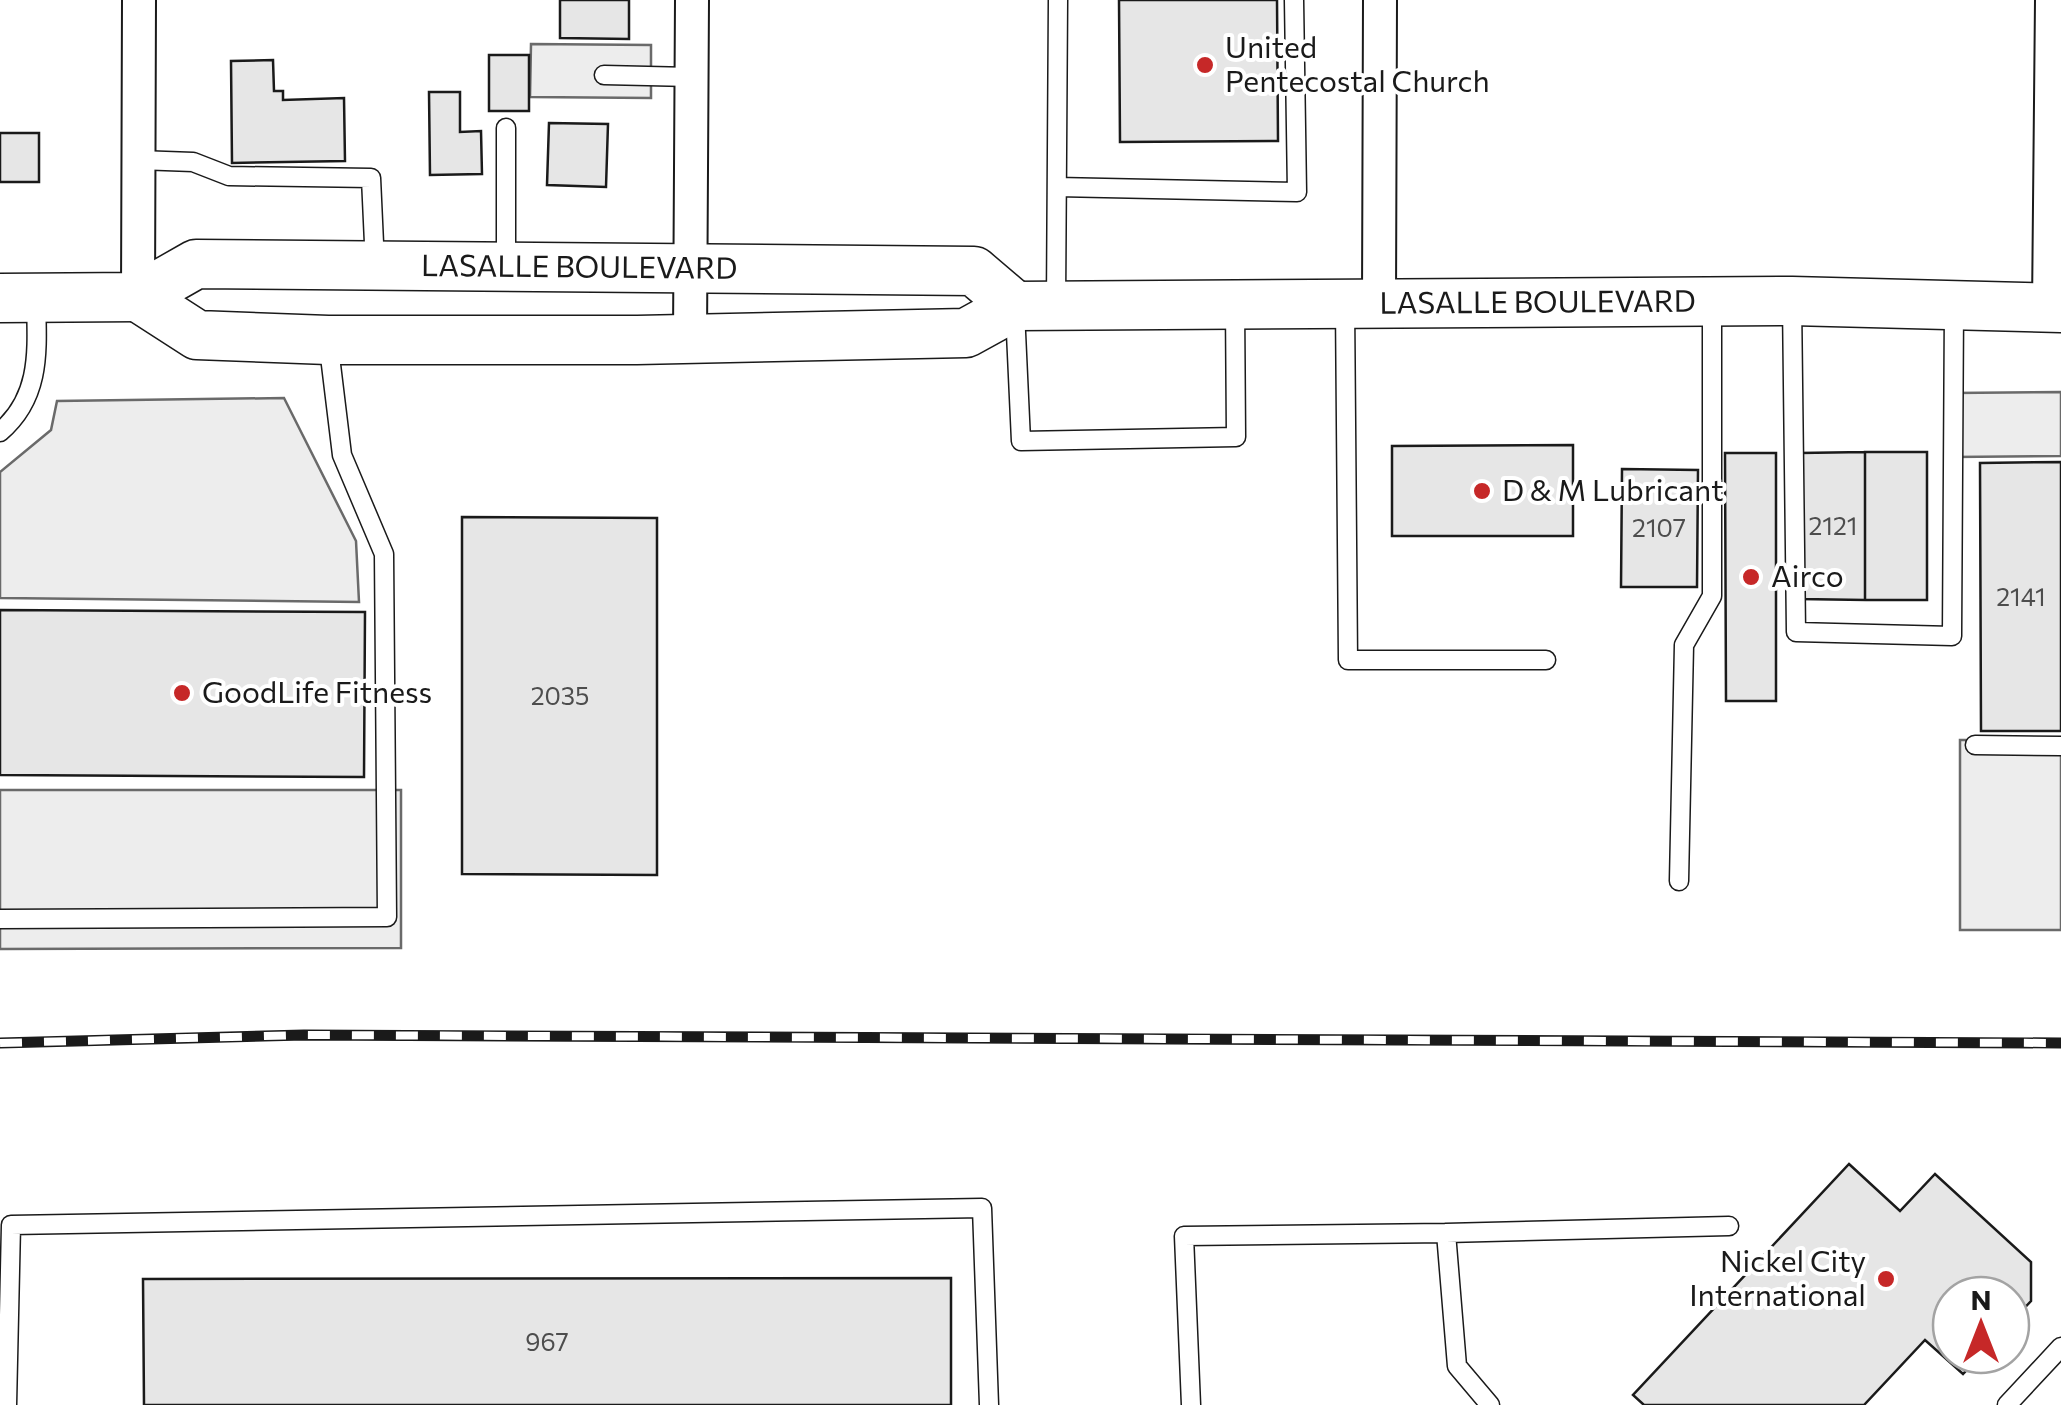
<svg xmlns="http://www.w3.org/2000/svg" width="2061" height="1405" viewBox="0 0 2061 1405" font-family="Commissioner,sans-serif">
  <style>
    .built { fill: #ededed; stroke: #6a6a6a; stroke-width: 2.5 }
    .building { fill: #e6e6e6; stroke: #1a1a1a; stroke-width: 2.5 }
    .lines { fill: none; stroke-linecap: round; stroke-linejoin: round }
    .service-casing { stroke: #1a1a1a; stroke-width: 21 }
    .minor-casing { stroke: #1a1a1a; stroke-width: 36 }
    .secondary-casing { stroke: #1a1a1a; stroke-width: 51 }
    .service { stroke: #fff; stroke-width: 18 }
    .minor { stroke: #fff; stroke-width: 32 }
    .secondary { stroke: #fff; stroke-width: 48 }
    .rail-casing { stroke: #1a1a1a; stroke-width: 11 }
    .rail { stroke: #fff; stroke-width: 8; stroke-dasharray: 22; stroke-linecap: butt }
    .poi-dot { fill: #c62828; stroke: #fff; stroke-width: 4 }
    .labels { text-anchor: middle; stroke-width: 8; stroke-linejoin: round; paint-order: stroke }
    .number-label { font-size: 25px; fill: #4d4d4d }
    .poi-label { font-size: 30px; fill: #1a1a1a; stroke: #fff; text-anchor: start }
    .street-label { font-size: 30px; fill: #1a1a1a; stroke: #fff }
  </style>
  <rect width="100%" height="100%" fill="#fff"/>
  <path class="built" d="M531,44L651,45V98L530,97Z
    M2061,392V456L1953,457V393Z
    M284,398L356,541L359,602L0,598V472L51,430L57,401Z
    M1960,740H2061V930H1960Z
    M0,790H401V948L0,949Z"/>
  <path class="building" d="M560,0H629V39L560,38Z
    M1119,0H1277L1278,141L1120,142Z
    M489,55H529V111H489Z
    M273,60L274,91H283V100L344,98L345,161L232,163L231,61Z
    M429,92H460V132L481,131L482,174L430,175Z
    M549,123L608,124L606,187L547,185Z
    M0,133H39V182H0Z
    M1573,445V536H1392V446Z
    M1865,452V600L1800,599V453Z
    M1865,452H1927V600H1865Z
    M1725,453H1776V701H1726Z
    M2061,462V731H1981L1980,463Z
    M1622,469L1698,470L1697,587H1621Z
    M462,517L657,518V875L462,874Z
    M0,610L365,612L364,777L0,775Z
    M1849,1164L1900,1211L1935,1174L2031,1262V1301L2011,1322V1295H1951V1355H1981L1963,1374L1925,1340L1864,1405H1644L1633,1395Z
    M951,1278V1405H144L143,1279Z"/>
  <g class="lines">
    <defs>
      <path id="service" d="M604,75L691,77
        M506,128V266
        M138,160L193,162L229,176L371,178L375,265
        M1057,187L1297,192L1294,0
        M1792,301L1796,632L1952,636L1954,306
        M1056,304L1058,0
        M1345,304L1348,660H1546
        M1015,311L1021,441L1236,437L1235,304
        M0,432C42,396 37,349 36,299
        M1975,745L2061,746
        M1679,881L1684,645L1712,596V302
        M0,919L387,917L384,554L342,455L328,340
        M7,1405L11,1225L982,1208L989,1405
        M1191,1405L1184,1236L1446,1233
        M1490,1405L1457,1366L1446,1233L1729,1226
        M2007,1405L2061,1347"/>
      <path id="minor" d="M138,297L139,0
        M1379,303L1380,0
        M2049,308L2052,0
        M690,338L692,0"/>
      <g id="secondary">
        <path id="s1" d="M138,297L197,335L328,340H637L966,333L1015,306L1792,301L2061,308"/>
        <path id="s2" d="M0,298L138,297L196,264L974,271L1015,306"/>
      </g>
    </defs>
    <use href="#service" class="service-casing"/>
    <use href="#minor" class="minor-casing"/>
    <use href="#secondary" class="secondary-casing"/>
    <use href="#service" class="service"/>
    <use href="#minor" class="minor"/>
    <use href="#secondary" class="secondary"/>
    <defs>
      <path id="rail" d="M0,1043L304,1035L2061,1043"/>
    </defs>
    <use href="#rail" class="rail-casing"/>
    <use href="#rail" class="rail"/>
  </g>
  <g class="poi-dot">
    <circle cx="1205" cy="65" r="10"/>
    <circle cx="1482" cy="491" r="10"/>
    <circle cx="1751" cy="577" r="10"/>
    <circle cx="182" cy="693" r="10"/>
    <circle cx="1886" cy="1279" r="10"/>
  </g>
  <g class="labels">
    <g class="number-label">
      <text x="1833" y="535">2121</text>
      <text x="1659" y="537">2107</text>
      <text x="2021" y="606">2141</text>
      <text x="560" y="705">2035</text>
      <text x="547" y="1351">967</text>
    </g>
    <g class="poi-label">
      <text x="1225" y="58">United<tspan x="1225" dy="34">Pentecostal Church</tspan></text>
      <text x="1502" y="501">D &amp; M Lubricant</text>
      <text x="1771" y="587">Airco</text>
      <text x="202" y="703">GoodLife Fitness</text>
      <text x="1866" y="1272" text-anchor="end">Nickel City<tspan x="1866" dy="34">International</tspan></text>
    </g>
    <g class="street-label">
      <text dy="10" stroke="none"><textPath href="#s2" startOffset="588">LASALLE BOULEVARD</textPath></text>
      <text dy="10" stroke="none"><textPath href="#s1" startOffset="1418">LASALLE BOULEVARD</textPath></text>
    </g>
  </g>
  <g transform="translate(1981 1325)"><circle r="48" fill="#ffffff" stroke="#a3a3a3" stroke-width="2.5"/>
  <path d="M0-8L18 38L0 25L-18 38Z" fill="#c62828"/>
  <text y="-15" font-size="28" font-weight="bold" text-anchor="middle" fill="#1a1a1a">N</text>
  </g>
</svg>
